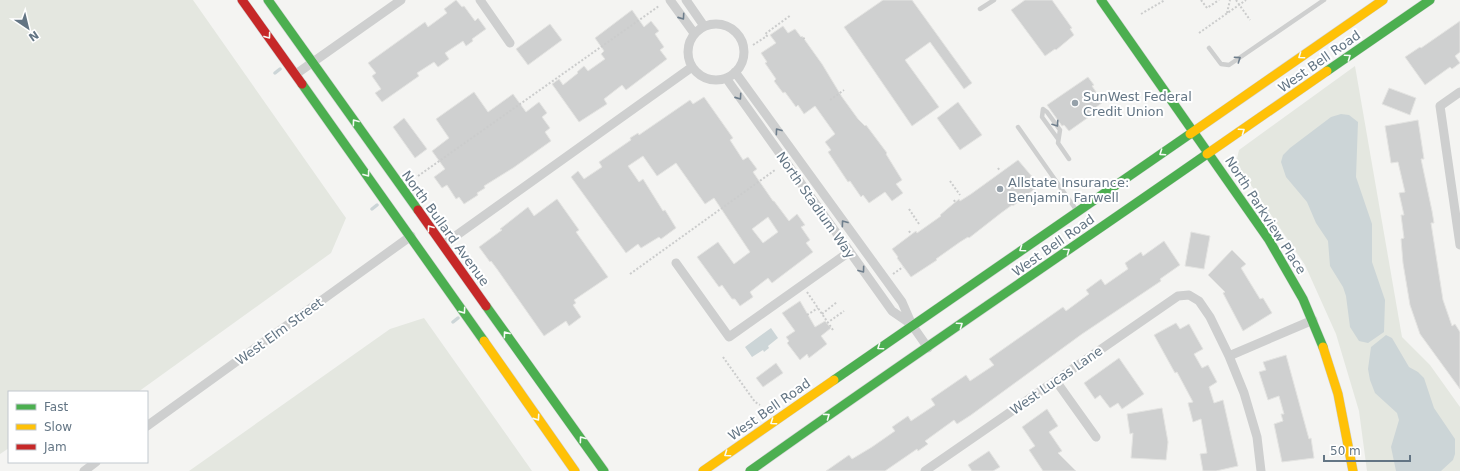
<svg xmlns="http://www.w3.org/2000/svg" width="1460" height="471" viewBox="0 0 1460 471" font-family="'DejaVu Sans',sans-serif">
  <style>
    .green { fill: #e4e7e0 }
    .water { fill: #ccd5d7 }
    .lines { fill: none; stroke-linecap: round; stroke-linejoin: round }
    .stream { stroke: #ccd5d7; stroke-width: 3.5 }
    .building { fill: #cfd0d0; stroke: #e4e4e2; fill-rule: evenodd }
    .fast-casing { stroke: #d0d2d2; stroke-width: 10 }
    .slow-casing { stroke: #d0d2d2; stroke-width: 10 }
    .jam-casing { stroke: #d0d2d2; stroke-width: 10 }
    .path { stroke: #cbcccc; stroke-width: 2; stroke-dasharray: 2 2; stroke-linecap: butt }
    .lane { stroke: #cecfcf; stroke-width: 4.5 }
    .street { stroke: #cecfcf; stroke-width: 9 }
    .fast { stroke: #4caf50; stroke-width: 9 }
    .slow { stroke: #ffc107; stroke-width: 9 }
    .jam { stroke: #c62828; stroke-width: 9 }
    .oneway { stroke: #6e7e8c }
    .oneway2 { stroke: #f6fbf6 }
    .poi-dot { fill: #96a1aa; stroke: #fff; stroke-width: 1.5 }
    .labels { text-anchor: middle; stroke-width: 4; stroke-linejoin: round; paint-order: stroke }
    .street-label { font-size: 13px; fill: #637584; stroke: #fff }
    .poi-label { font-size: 13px; fill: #637584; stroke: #fff; text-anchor: start }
  </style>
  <rect width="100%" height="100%" fill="#f4f4f2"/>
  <path class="green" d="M0,0H193L346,218L331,253L138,392H9V448L0,454Z
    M1355,66L1402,337L1430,365L1460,407V471H1367L1359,411L1336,334L1305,265L1236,163L1239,150Z
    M424,318L532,471H189L390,329Z"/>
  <path class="water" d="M1341,114L1349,115L1358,122L1356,177L1372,224V262L1385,300L1384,332L1368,343L1359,341L1350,327L1346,296L1343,287L1330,266L1328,241L1316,223L1307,202L1286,177L1281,162L1283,155L1290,148L1331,117Z
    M771,328L778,338L768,346L769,348L764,352L763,350L752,357L745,347Z
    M1386,335L1392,338L1409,367L1418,372L1424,378L1434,408L1455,439V454L1453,460L1441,471H1396L1391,447L1399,420L1397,413L1375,393L1370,380L1368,369L1371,347Z"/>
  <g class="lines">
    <path class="stream" d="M275,73L280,69
      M372,209L377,205
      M453,322L458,318"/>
  </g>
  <path class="building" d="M456,0L462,7L464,6L475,21L478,18L486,29L472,39L473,41L466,46L463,41L445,53L449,59L438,67L434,62L417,73L419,76L382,102L375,93L381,89L372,76L376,73L368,63L425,22L428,27L447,13L444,9Z
    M883,0H912L972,83L964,89L930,42L905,60L939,107L912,126L844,27Z
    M1025,0H1052L1072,28L1070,29L1074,35L1056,50L1055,49L1045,56L1011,10Z
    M632,10L644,27L651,21L659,31L655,34L664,47L660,50L667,59L626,90L622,85L604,99L607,104L579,122L552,84L559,79L563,85L578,73L577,72L584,66L588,71L605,59L601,54L604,51L595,38Z
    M1460,21V52L1455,56L1460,63L1452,69L1450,67L1425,85L1405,57L1420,47L1421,48Z
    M550,24L562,40L528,65L516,49Z
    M783,26L788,33L795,29L801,37L802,36L822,64L842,97L858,119L865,126L866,125L887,153L886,154L902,180L896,184L903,193L892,201L885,192L869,203L863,195L861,197L850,181L848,182L828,152L831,150L825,142L835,134L815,106L804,114L798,105L796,107L785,92L783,93L774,81L776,79L765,63L767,62L761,53L776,43L770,35Z
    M1088,77L1094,85L1092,86L1103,102L1091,111L1093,114L1069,131L1064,125L1062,126L1047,105Z
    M1389,88L1416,98L1410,115L1382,104Z
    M474,92L488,112L513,94L526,112L539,102L547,113L542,117L550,128L545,132L551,141L513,168L484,186L485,188L477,193L478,195L464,204L459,197L456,199L447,185L442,188L434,177L445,169L432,151L449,138L436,119Z
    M704,97L733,138L730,140L743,160L748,157L757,169L753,172L773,201H774L789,221L797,214L805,225L801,227L810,240L806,243L813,252L772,283L768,278L750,292L753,297L740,306L735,299H732L722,285L719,287L697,257L718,242L734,264L750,252L714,198L705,204L676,163L657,176L643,156L628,166L639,182L643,179L663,211L665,210L676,228L661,239L659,237L641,248L638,244L626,253L571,177L578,171L584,179L602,167L599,162L631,140L630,138L638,133L639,135L690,100L693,104ZM768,217L778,232L763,243L752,229Z
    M958,102L982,135L960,150L937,118Z
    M404,118L427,149L415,158L393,127Z
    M1418,120L1424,159H1421L1432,211L1434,223H1431L1443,300L1452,326L1455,324L1460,332V389L1420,334L1410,305L1403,263L1401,239L1404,238L1401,215H1404L1399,193L1405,192L1398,162L1391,163L1385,126Z
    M1018,160L1034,179L1032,180L1037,187L1013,206L1012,205L1001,213L969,238L968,237L960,242L936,259L937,260L911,277L897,258L898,257L892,249L916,231L917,233L941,216L940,215L959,199L960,201L971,194Z
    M557,199L579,230L576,232L608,277L574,300L576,303L573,305L581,317L569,326L566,321L544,336L497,269L491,261L490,262L479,247L502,230L500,229L528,207L534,216Z
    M1191,232L1210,236L1204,269L1185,266Z
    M1164,241L1180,265L1160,279L1161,281L1082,334L971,415L957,424L954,420L925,441L928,444L918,451L917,449L885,471H826L849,455L852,459L872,447L895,431L892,427L908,416L911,421L935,405L931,399L966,375L970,381L994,365L989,359L1063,307L1066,311L1089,294L1086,290L1101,279L1105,285L1128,269L1125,263L1141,252L1143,256Z
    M1232,250L1246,264L1241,268L1260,299L1263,298L1272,313L1243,331L1223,293L1225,292L1208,275Z
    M800,301L815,327L825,321L831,328L821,336L827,344L809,358L807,354L800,360L787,343L789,341L786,337L795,331L782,313Z
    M1176,323L1180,329L1189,324L1203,349L1194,354L1202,368L1208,365L1217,382L1209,387L1214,403L1223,400L1238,466L1216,471H1203L1200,454L1207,453L1201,419L1193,422L1188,403L1193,402L1177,372L1175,373L1154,335Z
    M1286,355L1309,439L1311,438L1314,458L1282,462L1274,424L1283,421L1281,414H1284L1279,396L1268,400L1259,372L1266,370L1263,362Z
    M1119,358L1144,394L1122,409L1118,403L1110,408L1100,395L1095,399L1084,383Z
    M776,363L783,373L763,387L756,378Z
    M1162,408L1168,442L1166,460L1131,458L1133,433L1130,434L1127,414Z
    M1047,409L1058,426L1049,432L1062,451L1058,453L1076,471H1043L1029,450L1035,446L1022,427Z
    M989,451L1000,467L993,471H972L968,465Z"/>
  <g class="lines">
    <defs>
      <path id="fast" d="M268,0L418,210
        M1101,0L1269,240L1303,299L1323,347
        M1327,71L1430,0
        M302,84L484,341
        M486,306L604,471
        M834,380L1190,134
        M750,471C901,363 1055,260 1207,154"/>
      <path id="slow" d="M1190,134L1383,0
        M1207,154L1327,71
        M484,341L575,471
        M1323,347L1338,394L1353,471
        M703,471L834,380"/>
      <path id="jam" d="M242,0L302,84
        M418,210L486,306"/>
    </defs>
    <use href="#fast" class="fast-casing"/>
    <use href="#slow" class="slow-casing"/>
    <use href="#jam" class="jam-casing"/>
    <path class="path" d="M1201,0L1207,8L1219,0
      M1236,0L1250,20
      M1227,13L1230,0
      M1141,14L1165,0
      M1199,33L1246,0
      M803,39L806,37
      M753,45L767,36L765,34L791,15
      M830,100L844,90
      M998,168L1000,171
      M418,176L659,6
      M950,181L960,195
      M954,200L955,202
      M909,209L919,224
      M909,231L911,234
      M630,274L775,170
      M893,274L903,267
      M807,292L833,330
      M822,314L837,302
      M807,315L818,308
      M827,323L844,311
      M723,357L755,402L760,405"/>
    <path class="lane" d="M980,9L994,0
      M1209,48L1221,64L1229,65L1324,0
      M1018,127L1077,211
      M1058,139L1042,117L1043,109L1047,112L1060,130L1058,143L1069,159"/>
    <path class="street" d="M480,0L510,43
      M670,0L694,33
      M686,0L704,26
      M688 52a28 28 0 1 1 56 0a28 28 0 1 1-56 0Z
      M735,72L902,302L912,325L928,348
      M296,74L401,0
      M726,78L892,311L911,324
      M1460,92L1440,106L1460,245
      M443,245L692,67
      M676,263L729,337L849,252
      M1229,356L1313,320
      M1056,381L1096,437
      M147,426L411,236
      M84,471L96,462
      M925,471L1178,296L1189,295L1199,301L1210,317L1229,356L1244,393L1257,437L1261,471"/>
    <use href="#fast" class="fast"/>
    <use href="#slow" class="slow"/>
    <use href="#jam" class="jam"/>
  </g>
  <defs><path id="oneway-chevron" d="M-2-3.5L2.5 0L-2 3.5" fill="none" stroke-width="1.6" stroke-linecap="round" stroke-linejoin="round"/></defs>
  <g class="oneway">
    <use href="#oneway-chevron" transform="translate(682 17) rotate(55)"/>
    <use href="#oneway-chevron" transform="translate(1238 59) rotate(-34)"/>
    <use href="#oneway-chevron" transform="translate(739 97) rotate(55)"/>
    <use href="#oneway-chevron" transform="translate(1056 124) rotate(56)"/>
    <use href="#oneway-chevron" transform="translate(778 131) rotate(-126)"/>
    <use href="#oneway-chevron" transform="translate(844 223) rotate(-126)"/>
    <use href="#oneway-chevron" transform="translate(862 270) rotate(54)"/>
  </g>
  <g class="oneway2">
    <use href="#oneway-chevron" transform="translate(268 36) rotate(54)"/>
    <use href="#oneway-chevron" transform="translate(1301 56) rotate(145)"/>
    <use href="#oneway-chevron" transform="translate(1348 57) rotate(-35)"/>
    <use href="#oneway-chevron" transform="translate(355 122) rotate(-126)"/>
    <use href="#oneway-chevron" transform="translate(1242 131) rotate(-35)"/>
    <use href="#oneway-chevron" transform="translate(1162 153) rotate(146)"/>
    <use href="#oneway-chevron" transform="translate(367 174) rotate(54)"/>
    <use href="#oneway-chevron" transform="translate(430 228) rotate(-126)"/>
    <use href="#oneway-chevron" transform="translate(1022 249) rotate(145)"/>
    <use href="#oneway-chevron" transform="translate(1067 251) rotate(-35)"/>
    <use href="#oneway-chevron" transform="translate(463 311) rotate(55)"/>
    <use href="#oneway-chevron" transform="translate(960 325) rotate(-35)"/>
    <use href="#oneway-chevron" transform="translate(506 334) rotate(-126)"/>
    <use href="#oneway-chevron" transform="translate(880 347) rotate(145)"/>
    <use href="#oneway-chevron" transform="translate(827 416) rotate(-36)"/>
    <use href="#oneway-chevron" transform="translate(537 418) rotate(55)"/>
    <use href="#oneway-chevron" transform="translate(773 422) rotate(145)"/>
    <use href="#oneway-chevron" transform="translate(582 439) rotate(-126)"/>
    <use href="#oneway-chevron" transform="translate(727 454) rotate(145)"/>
  </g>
  <g class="poi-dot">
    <circle cx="1075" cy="103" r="4"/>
    <circle cx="1000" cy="189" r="4"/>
  </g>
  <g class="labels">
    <g class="street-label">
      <text transform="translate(1319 61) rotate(-35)" y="5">West Bell Road</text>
      <text transform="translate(816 205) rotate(55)" y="5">North Stadium Way</text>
      <text transform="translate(1266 215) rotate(57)" y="5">North Parkview Place</text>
      <text transform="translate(446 228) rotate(54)" y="5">North Bullard Avenue</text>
      <text transform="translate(1053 245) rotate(-35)" y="5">West Bell Road</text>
      <text transform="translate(279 331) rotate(-36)" y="5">West Elm Street</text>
      <text transform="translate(1056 380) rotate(-35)" y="5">West Lucas Lane</text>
      <text transform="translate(769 409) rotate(-35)" y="5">West Bell Road</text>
    </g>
    <g class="poi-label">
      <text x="1083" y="101">SunWest Federal<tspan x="1083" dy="15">Credit Union</tspan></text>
      <text x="1008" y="187">Allstate Insurance:<tspan x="1008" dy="15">Benjamin Farwell</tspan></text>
    </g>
  </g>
  <rect x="8" y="391" width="140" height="72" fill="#ffffff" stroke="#c1c8ce"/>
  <rect x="16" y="404" width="20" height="6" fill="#4caf50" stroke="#c1c8ce"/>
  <text x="44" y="411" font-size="12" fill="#637584">Fast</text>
  <rect x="16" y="424" width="20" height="6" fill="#ffc107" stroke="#c1c8ce"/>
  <text x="44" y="431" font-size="12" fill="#637584">Slow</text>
  <rect x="16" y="444" width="20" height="6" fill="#c62828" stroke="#c1c8ce"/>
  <text x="44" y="451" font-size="12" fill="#637584">Jam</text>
  <g transform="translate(28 28) rotate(145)" stroke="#ffffff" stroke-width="3" paint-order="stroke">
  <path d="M0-3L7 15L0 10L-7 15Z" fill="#637584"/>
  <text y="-6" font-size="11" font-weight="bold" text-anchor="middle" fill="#637584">N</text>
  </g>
  <path d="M1324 455v6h86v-6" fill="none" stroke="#637584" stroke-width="2"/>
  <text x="1330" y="455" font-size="12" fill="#637584" stroke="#ffffff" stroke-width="3" paint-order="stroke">50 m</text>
</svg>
